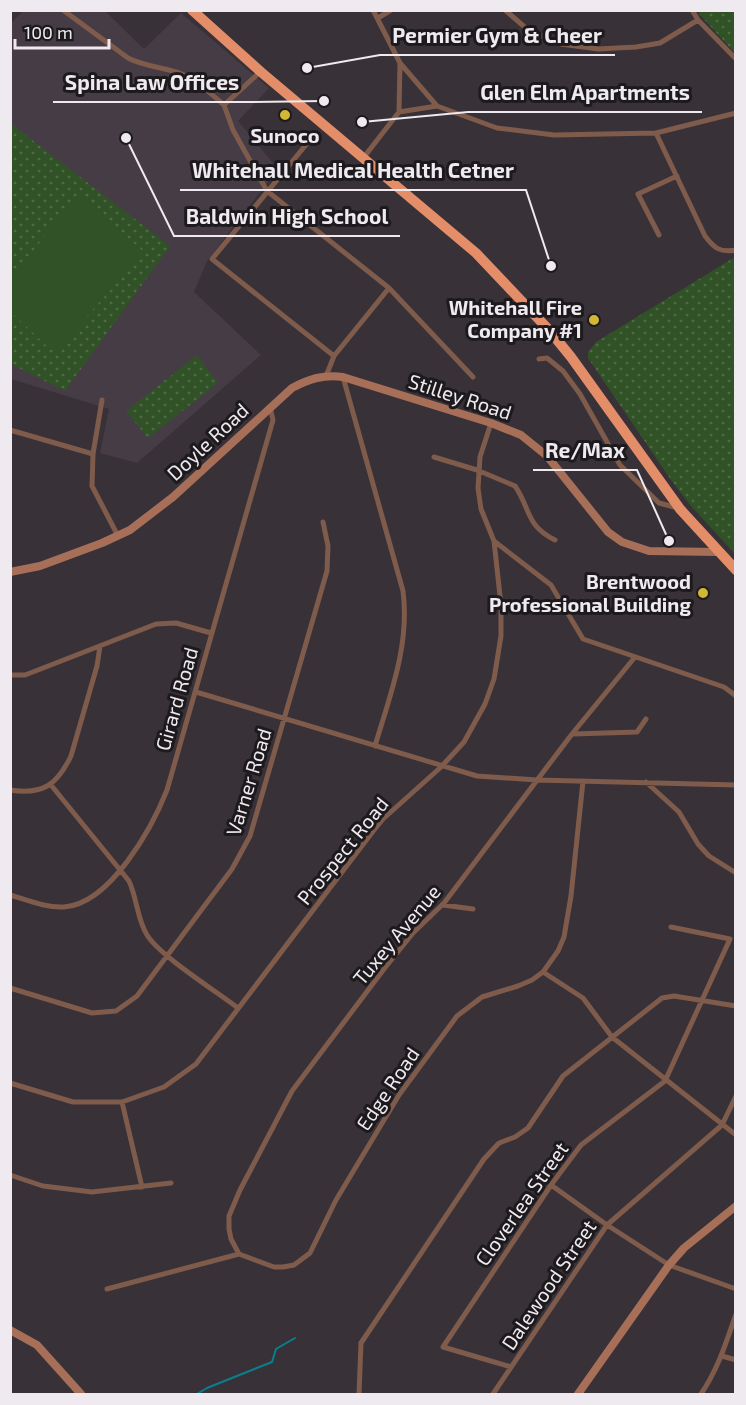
<svg xmlns="http://www.w3.org/2000/svg" width="746" height="1405" viewBox="0 0 746 1405" font-family="'Exo 2',sans-serif">
  <style>
    .built { fill: #463c46 }
    .green { fill: url(#green-dots) }
    .pitch { fill: #315226 }
    .lines { fill: none; stroke-linecap: round; stroke-linejoin: round }
    .stream { stroke: #078090; stroke-width: 2 }
    .street { stroke: #7f5b4c; stroke-width: 5 }
    .secondary { stroke: #a86f58; stroke-width: 8 }
    .highway { stroke: #e48d69; stroke-width: 10 }
    .poi-dot { fill: #d2b735; stroke: #1d1a1d; stroke-width: 2 }
    .labels { text-anchor: middle; stroke-width: 6; stroke-linejoin: round; paint-order: stroke }
    .poi-label { font-size: 20px; font-weight: bold; fill: #efeaef; stroke: #1d1a1d; text-anchor: end }
    .street-label { font-size: 20px; fill: #efeaef; stroke: #1d1a1d }
    .leader { fill: none; stroke: #efeaef; stroke-width: 2 }
    .callout-dot { fill: #efeaef; stroke: #1d1a1d; stroke-width: 2 }
    .callout-label { font-size: 21px; text-anchor: middle; font-weight: bold; fill: #efeaef; stroke: #1d1a1d; stroke-width: 6; stroke-linejoin: round; paint-order: stroke }
  </style>
  <defs>
    <pattern id="green-dots" width="8" height="8" patternUnits="userSpaceOnUse" patternTransform="scale(1.5)"><rect width="8" height="8" fill="#315226"/><path d="M2 2h.1M6 6h.1" fill="none" stroke="#4f6b46" stroke-width="1.8" stroke-linecap="round"/></pattern>
  </defs>
  <rect width="100%" height="100%" fill="#383138"/>
  <path class="built" d="M23,11H105L144,49L181,13L269,88L238,121L278,169L207,261L194,292L261,355L137,463L100,453L109,409L11,379L10,24Z"/>
  <path class="green" d="M698,11H735V53L700,15Z
    M10,123L170,246L65,391L11,364Z
    M735,257V554L691,506L671,480L588,358V352L596,342Z
    M197,355L218,383L148,438L126,411Z"/>
  <path class="pitch" d="M82,198L144,252L57,350H51L11,312V278L75,199Z"/>
  <g class="lines">
    <path class="stream" d="M197,1394L207,1388L272,1362L276,1349L295,1338"/>
    <path class="street" d="M63,10L128,58C145,67 165,67 182,74C198,81 211,94 224,105
      M373,10L400,63L437,106L497,128L554,135L656,133L736,113
      M505,10L527,29L561,44L598,49L636,47L660,43L698,20
      M692,10L698,20L736,59
      M378,18L391,10
      M224,105L233,130L267,191L389,288L473,377
      M224,105L260,72
      M399,112L400,63
      M656,133L705,236C714,248 720,253 736,250
      M314,135L212,259L334,356
      M364,157L399,112L437,106
      M659,235L638,194L677,176
      M539,359L547,358L563,371L580,394L620,465L659,503L678,508
      M326,376L334,356L389,288
      M343,377L403,591C410,645 390,695 375,746
      M10,430L93,454L92,486L118,536
      M93,454L102,400
      M434,457L477,470L515,486C531,509 525,525 555,540
      M494,541L551,585L583,639L724,687L736,696
      M10,675H25L38,670L156,624L176,623L211,633
      M196,692L477,776L537,780L736,785
      M573,734L637,732L646,719
      M646,782L679,812L698,844L709,856L736,873
      M51,785L129,881C137,898 137,919 147,935C160,956 216,991 238,1008
      M10,790C43,795 57,785 71,756L97,666L100,646
      M10,895C27,900 46,908 64,907C110,904 152,828 167,790L273,420L270,407
      M443,905L473,909
      M543,972L583,998L612,1037L736,1135
      M10,988L92,1013L116,1011L137,996L232,869L250,836L327,571L328,546L323,522
      M10,1083L73,1102H122L164,1087L196,1064L374,830L383,819L441,767L464,742L485,704L494,679L501,636V605L494,541L481,509L478,488L480,457L491,423
      M122,1102L142,1187
      M10,1175L43,1186L92,1192L171,1183
      M551,1185L607,1225L669,1265L736,1289
      M239,1254L231,1239L229,1229V1216L240,1190L292,1091L384,969L413,933L444,903L572,734L635,657
      M107,1289L239,1254L274,1267H283L294,1265L310,1253L336,1200L399,1095L457,1016L482,997L518,986L532,980L543,972L558,951L564,937L571,896L583,781
      M722,1356L736,1360
      M511,1367L443,1347L551,1185L581,1145L665,1081L730,939L671,927
      M359,1394L361,1343L484,1159L499,1143L515,1137L528,1128L563,1076L662,998L674,996L736,1006
      M493,1394L607,1225L722,1125L736,1096
      M701,1394C718,1369 726,1343 736,1314"/>
    <path class="secondary" d="M10,572L40,566L102,543L130,530L173,497L292,388C309,379 324,374 343,377L491,423L521,435L547,456L608,532L622,542L649,551L718,552
      M10,1330L37,1345L81,1394
      M578,1394L669,1265L684,1248L736,1206"/>
    <path class="highway" d="M192,10L261,72L476,253L549,330L571,357L680,509L736,570"/>
  </g>
  <g class="poi-dot">
    <circle cx="285" cy="115" r="6"/>
    <circle cx="594" cy="320" r="6"/>
    <circle cx="703" cy="593" r="6"/>
  </g>
  <g class="labels">
    <g class="poi-label">
      <text x="285" y="143" text-anchor="middle">Sunoco</text>
      <text x="582" y="315">Whitehall Fire<tspan x="582" dy="23">Company #1</tspan></text>
      <text x="691" y="589">Brentwood<tspan x="691" dy="23">Professional Building</tspan></text>
    </g>
    <g class="street-label">
      <text transform="translate(460 397) rotate(18)" y="7">Stilley Road</text>
      <text transform="translate(208 442) rotate(-43)" y="7">Doyle Road</text>
      <text transform="translate(177 699) rotate(-74)" y="7">Girard Road</text>
      <text transform="translate(249 782) rotate(-73)" y="7">Varner Road</text>
      <text transform="translate(343 851) rotate(-51)" y="7">Prospect Road</text>
      <text transform="translate(397 935) rotate(-50)" y="7">Tuxey Avenue</text>
      <text transform="translate(388 1089) rotate(-56)" y="7">Edge Road</text>
      <text transform="translate(522 1204) rotate(-55)" y="7">Cloverlea Street</text>
      <text transform="translate(549 1285) rotate(-56)" y="7">Dalewood Street</text>
    </g>
  </g>
  <path class="leader" d="M307 68L380 55H615M324 101L251 102H53M362 122L468 112H702M551 266L526 190H180M126 138L174 236H400M669 541L637 470H533"/>
  <g class="callout-dot">
    <circle cx="307" cy="68" r="6"/>
    <circle cx="324" cy="101" r="6"/>
    <circle cx="362" cy="122" r="6"/>
    <circle cx="551" cy="266" r="6"/>
    <circle cx="126" cy="138" r="6"/>
    <circle cx="669" cy="541" r="6"/>
  </g>
  <g class="callout-label">
    <text x="497" y="43">Permier Gym &amp; Cheer</text>
    <text x="152" y="90">Spina Law Offices</text>
    <text x="585" y="100">Glen Elm Apartments</text>
    <text x="353" y="178">Whitehall Medical Health Cetner</text>
    <text x="287" y="224">Baldwin High School</text>
    <text x="585" y="458">Re/Max</text>
  </g>
  <rect width="746" height="1405" fill="none" stroke="#efeaef" stroke-width="24"/>
  <path d="M15 39v9h94v-9" fill="none" stroke="#efeaef" stroke-width="3"/>
  <text x="24" y="39" font-size="18" fill="#efeaef" stroke="#1d1a1d" stroke-width="4.5" paint-order="stroke">100 m</text>
</svg>
